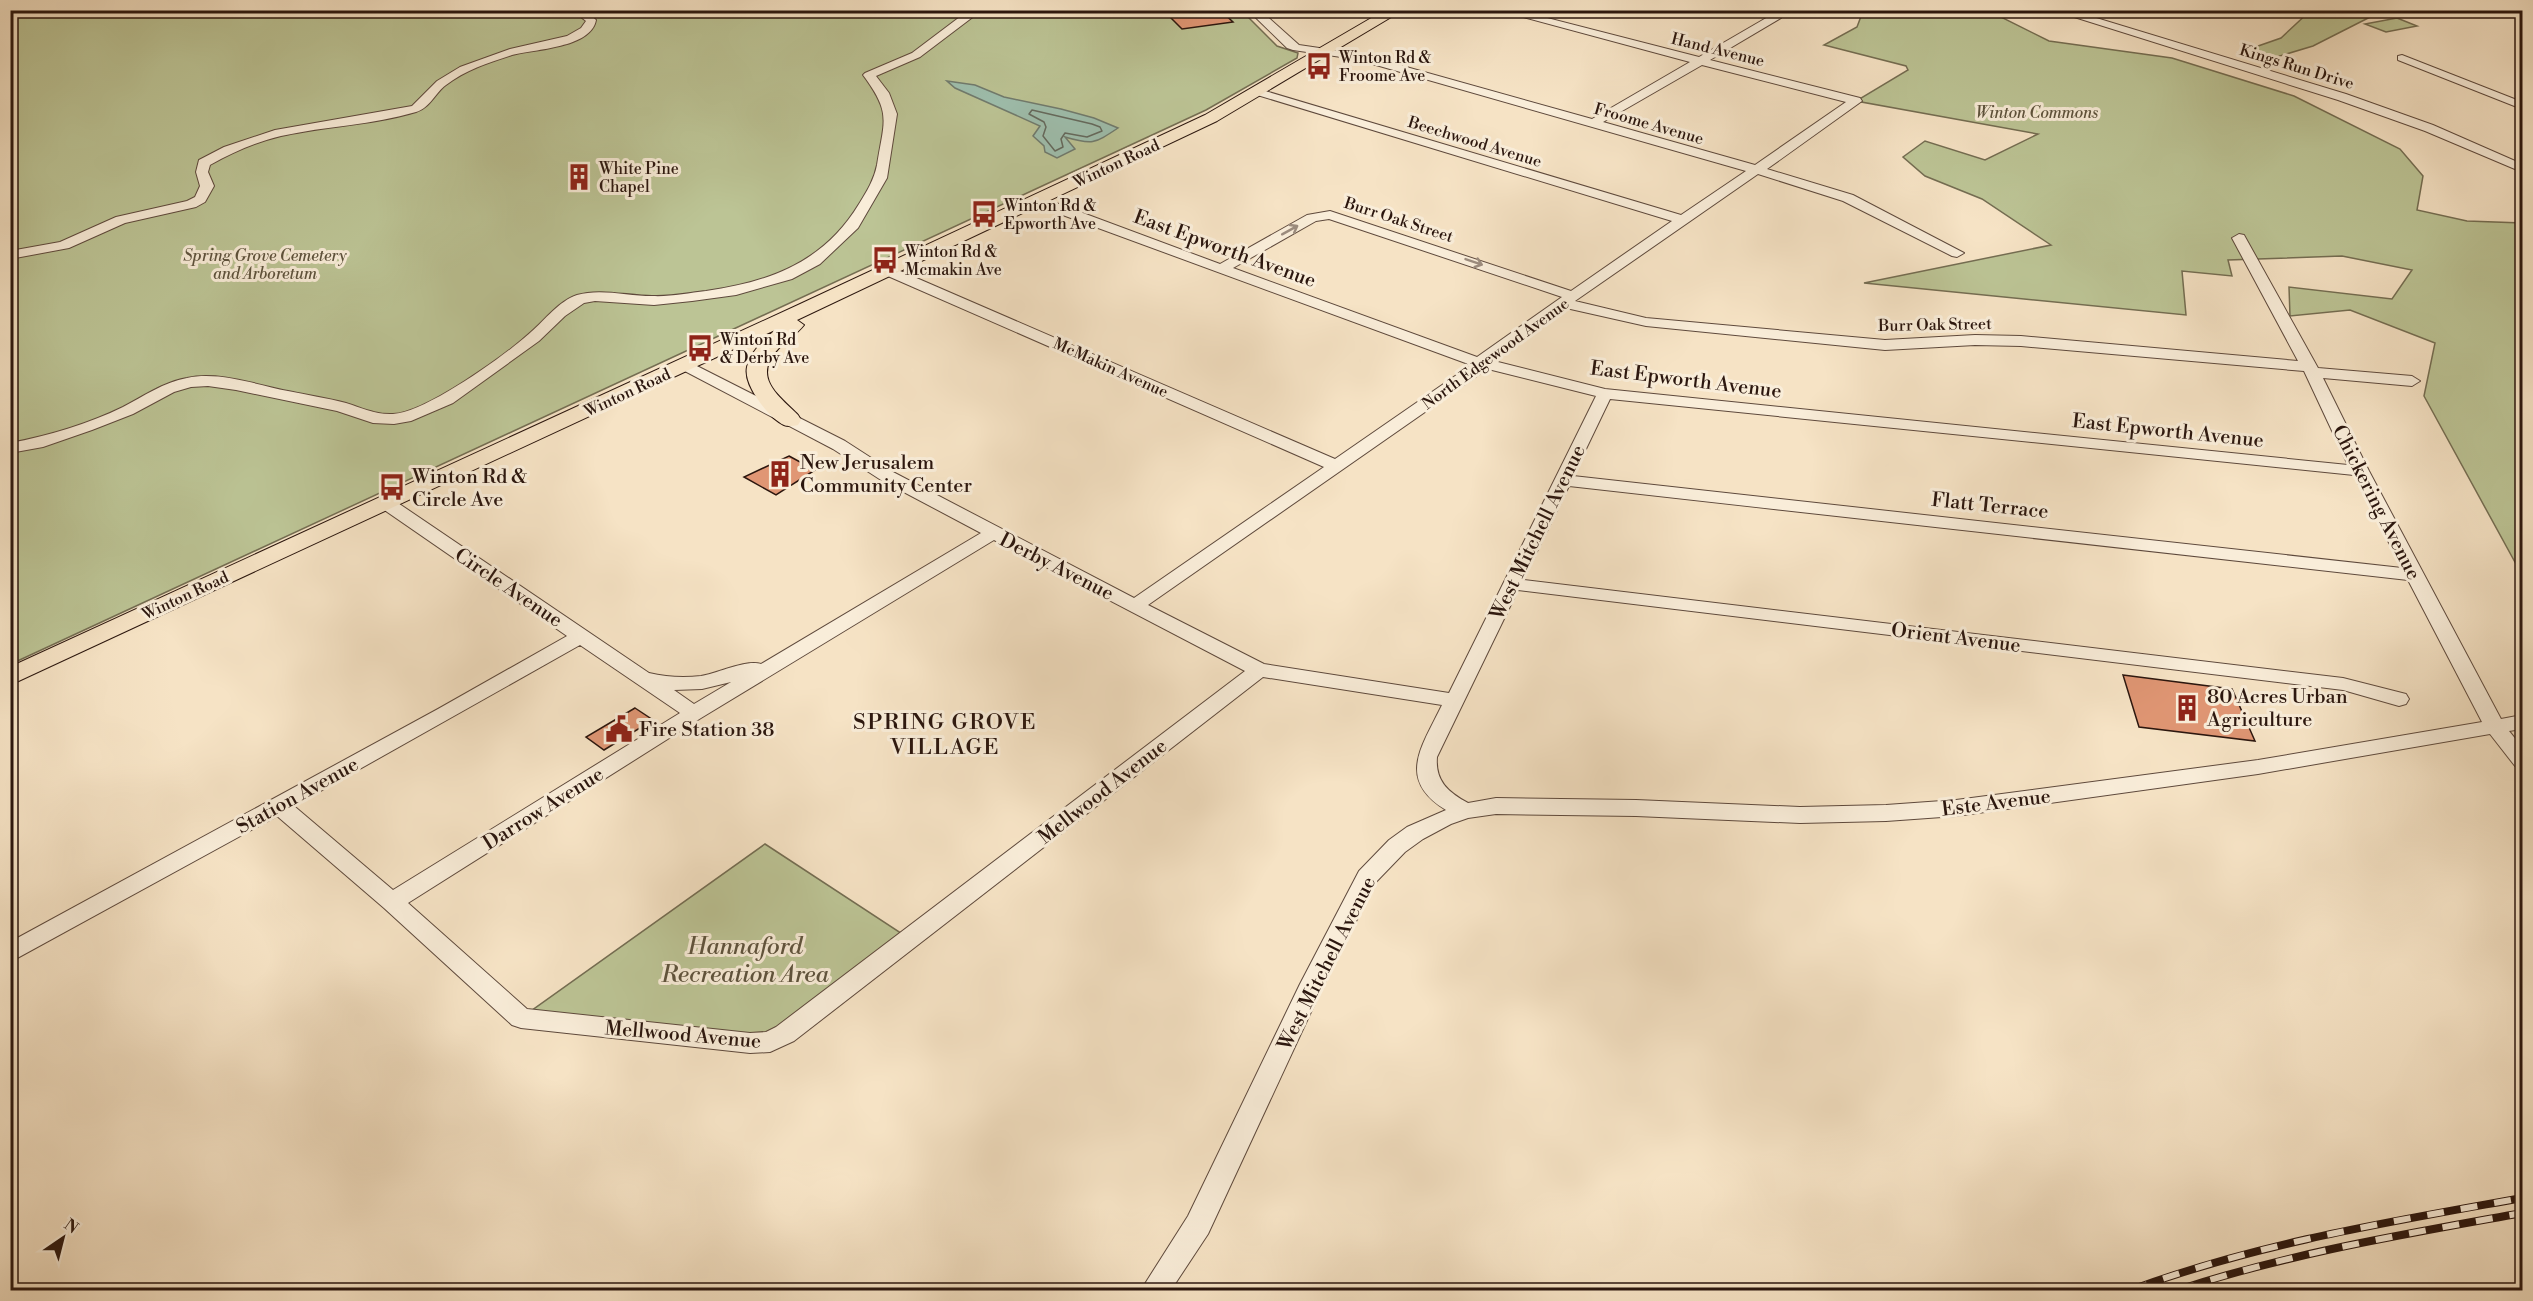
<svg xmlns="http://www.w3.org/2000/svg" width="2533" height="1301" viewBox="0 0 2533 1301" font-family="'Libre Bodoni',serif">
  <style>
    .green { fill: #bcc495; stroke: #746d52; stroke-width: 1.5 }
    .water { fill: #9ebfae; stroke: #707b6e; stroke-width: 1.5 }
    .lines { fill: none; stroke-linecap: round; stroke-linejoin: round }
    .shore { stroke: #646a5e; stroke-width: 1.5 }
    .building { fill: #e09674; stroke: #2b160e; stroke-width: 1.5 }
    .minor-casing { stroke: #5e493c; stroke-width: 2 }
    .major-casing { stroke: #2b160e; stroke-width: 2 }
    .minor { fill: #f9edd9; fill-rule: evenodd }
    .major { fill: #f6e3c5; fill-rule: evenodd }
    .rail-casing { stroke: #2b160e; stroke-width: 8 }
    .rail { stroke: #f9edd9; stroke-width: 6; stroke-dasharray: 17; stroke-linecap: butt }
    .oneway { stroke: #9c8c7e }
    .labels { text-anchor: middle; stroke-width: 6; stroke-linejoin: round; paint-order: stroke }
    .far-street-label { font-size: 16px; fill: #2b160e; stroke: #f9edd9 }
    .far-poi-label { font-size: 16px; fill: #2b160e; stroke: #f9edd9; text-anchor: start }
    .far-park-label { font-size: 16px; font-style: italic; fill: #5e533d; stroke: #f9edd9 }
    .street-label { font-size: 20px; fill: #2b160e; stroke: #f9edd9 }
    .poi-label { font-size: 20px; fill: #2b160e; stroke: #f9edd9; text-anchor: start }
    .quarter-label { font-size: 22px; letter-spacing: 1.5px; fill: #2b160e; stroke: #f9edd9 }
    .near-park-label { font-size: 24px; font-style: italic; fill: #5e533d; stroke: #f9edd9 }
  </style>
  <rect width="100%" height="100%" fill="#f6e3c5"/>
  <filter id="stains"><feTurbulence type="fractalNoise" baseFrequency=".00333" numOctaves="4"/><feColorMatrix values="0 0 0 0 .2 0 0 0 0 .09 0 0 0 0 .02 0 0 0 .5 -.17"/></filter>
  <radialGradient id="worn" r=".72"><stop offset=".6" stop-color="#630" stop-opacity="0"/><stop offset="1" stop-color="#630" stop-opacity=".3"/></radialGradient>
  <path class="green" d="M1241,10L1277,46L1298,53L1297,58L1206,110L11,664L10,11Z
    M1863,11H1989L2049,41L2172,58L2294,96L2400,149L2423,176L2417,210L2467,221L2522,223V575L2424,396L2435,343L2350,310L2290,316L2289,287L2392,299L2412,270L2342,256L2228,260L2232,276L2182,271L2186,315L1864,283L2051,245L1982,199L1925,176L1903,157L1925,141L1985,160L2038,134L1856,101L1908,70L1906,66L1824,45L1857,27Z
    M2310,11H2382L2313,46L2263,61L2238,53L2281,38Z
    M2397,18L2417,26L2386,32L2365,24Z
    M765,844L910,939L770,1042L521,1018Z"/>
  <path class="water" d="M947,81L975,85L1004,97L1061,109L1094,118L1118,128C1094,144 1092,145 1065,137L1075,149L1057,158L1045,152L1044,146L1033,136L1040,126L955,88Z"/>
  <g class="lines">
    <path class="shore" d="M1032,110L1092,124L1100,127L1102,131L1087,137L1065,133L1061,139L1063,147L1055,151L1043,136L1046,127L1044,122L1029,114Z"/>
  </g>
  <path class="building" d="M1163,10H1220L1233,22L1182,29Z
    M789,456L815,470L776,495L744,477Z
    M2123,675L2232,689L2255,741L2139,727Z
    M635,708L653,720L604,750L586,737Z"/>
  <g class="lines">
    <defs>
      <path id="minor" d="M572,10H585L596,20C591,48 535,49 512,55C490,62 465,70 446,85C435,93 430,108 416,112C373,125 326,126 281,136C256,142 233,152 210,165L208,172L214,186L205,202L196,207L125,223L69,248L10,259V251L60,242L116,217L187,201L195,197L200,186L196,172L199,160L224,147L275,130L412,106L437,81L460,67L510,49L567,36L581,28L586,21Z
        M969,10H982L920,57L876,76L889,93L897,114L887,178L858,228L820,264L792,279L736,295L692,301L654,305L595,301L584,303L565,316L539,341L453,403L411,421L394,424L373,423L337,411L236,390L208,386L191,387L174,392L133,414L92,430L43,447L10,453V443C48,436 88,424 123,407C144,396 164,382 187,378C219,371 257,385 288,391C307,395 327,398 346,403C362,408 376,415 393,414C425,413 506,355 531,332C545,320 559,301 577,295C600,288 628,296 652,296C670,297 688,293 706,291C770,282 824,262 859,204C867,191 874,180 877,165C884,120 892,114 863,75L865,73L912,53Z
        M1248,10H1260L1299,45L1360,54L1592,119L1690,62L1497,10H1516L1699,57L1773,14H1781V18L1710,60L1860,98L1862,101L1767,169L1853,195L1964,253L1957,257L1952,256L1843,201L1758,174L1575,301L1646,318L1885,340L1975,335L2021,336L2298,361L2232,238L2239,234L2244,235L2318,368L2412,376L2420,381L2412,386L2323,378L2369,471L2501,719L2522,715V729L2509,731L2522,747V768L2515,766L2490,734L2258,774L1956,816L1886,821L1800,823L1636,816L1496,814L1468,818L1451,824L1423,839L1405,852L1376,882L1324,984L1208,1234L1171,1290H1141L1188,1216L1300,984L1359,871L1389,840L1407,827L1446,810C1395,779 1423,745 1442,705L1263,677L794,1041L770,1052L750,1053L521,1028L512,1025L384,908L277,816L10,962V942L438,709L567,636L380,507L377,503L380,499H392L649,673C666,677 683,678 701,676C718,673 747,659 761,664L981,533L881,480L833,449L679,368L676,365L679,362H689L845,441L893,472L1134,598L1324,467L881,273L879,270L881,267H891L1335,459L1471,365L1030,203L1028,200L1030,197H1040L1220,264L1307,215L1330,211L1571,291L1672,221L1254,94V90H1262L1681,215L1746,171L1355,59L1293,50L1287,48ZM1702,65L1846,102L1755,165L1603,122ZM1329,219L1562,297L1477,357L1233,268L1316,221ZM1566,308L1646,326L1885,350L1975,345L2021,346L2304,371L2348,465L1605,389L1490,360ZM1484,368L1596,396L1449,693L1264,664L1148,605L1481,373ZM1610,399L2354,475L2402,568L1573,476ZM1569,486L2408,580L2482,722L2258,760L1956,800L1886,805L1800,807L1636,800L1496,798L1468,803C1448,792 1435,781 1437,757L1518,590L2343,690L2399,706L2406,704L2409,699L2406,694L2343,678L1523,580ZM994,540L1245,671L776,1027L766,1032L750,1033L527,1009L408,903L701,718ZM580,645L680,713L393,890L294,806ZM731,682L694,704L674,690L702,689Z
        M2052,10H2070L2346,94L2433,125L2522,164V172L2425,131L2338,100Z
        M2402,55L2522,102V109L2398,60V56Z"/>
      <path id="major" d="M1385,10H1403L1217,121L797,320L804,325C797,334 787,340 779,348C751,377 778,395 798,415L801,420L798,425C793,426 788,427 784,425C768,417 743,385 747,367C750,352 764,340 775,330L10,685V667L798,305L1205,115Z"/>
    </defs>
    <use href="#minor" class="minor-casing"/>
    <use href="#major" class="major-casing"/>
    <use href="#minor" class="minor"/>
    <use href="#major" class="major"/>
    <defs>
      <path id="rail" d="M2131,1290C2258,1243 2389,1222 2522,1198
        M2178,1290C2290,1253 2406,1234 2522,1213"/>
    </defs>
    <use href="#rail" class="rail-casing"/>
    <use href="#rail" class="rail"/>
  </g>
  <defs><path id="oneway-shaft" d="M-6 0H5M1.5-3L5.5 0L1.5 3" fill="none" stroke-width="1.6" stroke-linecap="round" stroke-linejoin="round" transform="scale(1.5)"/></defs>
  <g class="oneway">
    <use href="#oneway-shaft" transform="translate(1290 230) rotate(-29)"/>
    <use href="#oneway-shaft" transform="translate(1474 262) rotate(19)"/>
  </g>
  <defs>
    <symbol id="bus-bare" viewBox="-9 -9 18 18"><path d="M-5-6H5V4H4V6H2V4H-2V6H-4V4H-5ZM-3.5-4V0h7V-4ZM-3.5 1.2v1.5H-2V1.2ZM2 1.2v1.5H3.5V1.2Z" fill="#8f2418" stroke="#f9edd9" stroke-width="2.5" paint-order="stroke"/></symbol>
    <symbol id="building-bare" viewBox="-9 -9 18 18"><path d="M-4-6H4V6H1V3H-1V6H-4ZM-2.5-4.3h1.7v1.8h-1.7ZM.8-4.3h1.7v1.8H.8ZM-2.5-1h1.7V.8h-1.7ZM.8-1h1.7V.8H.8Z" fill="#8f2418" stroke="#f9edd9" stroke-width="2.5" paint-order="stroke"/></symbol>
    <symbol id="civic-bare" viewBox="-9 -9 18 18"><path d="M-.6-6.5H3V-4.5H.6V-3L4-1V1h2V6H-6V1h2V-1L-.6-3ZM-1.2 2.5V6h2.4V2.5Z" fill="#8f2418" stroke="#f9edd9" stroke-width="2.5" paint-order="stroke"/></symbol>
  </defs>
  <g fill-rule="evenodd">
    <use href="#bus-bare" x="1300" y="47" width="38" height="38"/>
    <use href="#building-bare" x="560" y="158" width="38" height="38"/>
    <use href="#bus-bare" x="965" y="195" width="38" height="38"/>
    <use href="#bus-bare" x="866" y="241" width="38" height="38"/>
    <use href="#bus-bare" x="681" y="329" width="38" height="38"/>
    <use href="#building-bare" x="761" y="455" width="38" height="38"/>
    <use href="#bus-bare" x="373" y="468" width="38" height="38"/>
    <use href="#building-bare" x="2168" y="689" width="38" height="38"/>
    <use href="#civic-bare" x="600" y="710" width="38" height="38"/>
  </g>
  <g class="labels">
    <g class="far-street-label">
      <text transform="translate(1718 49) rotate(14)" y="6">Hand Avenue</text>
      <text transform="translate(2297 66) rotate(17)" y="6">Kings Run Drive</text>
      <text transform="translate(1649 123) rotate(16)" y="6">Froome Avenue</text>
      <text transform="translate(1475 141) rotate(17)" y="6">Beechwood Avenue</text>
      <text transform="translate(1116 163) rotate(-25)" y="6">Winton Road</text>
      <text transform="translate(1399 219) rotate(18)" y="6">Burr Oak Street</text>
      <text transform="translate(1935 324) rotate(-1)" y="6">Burr Oak Street</text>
      <text transform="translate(1495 353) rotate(-36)" y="6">North Edgewood Avenue</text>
      <text transform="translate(1111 367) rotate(24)" y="6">McMakin Avenue</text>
      <text transform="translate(627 392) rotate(-25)" y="6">Winton Road</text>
      <text transform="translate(185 595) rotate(-25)" y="6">Winton Road</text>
    </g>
    <g class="far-poi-label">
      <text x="1339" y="63">Winton Rd &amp;<tspan x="1339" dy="18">Froome Ave</tspan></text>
      <text x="599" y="174">White Pine<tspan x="599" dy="18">Chapel</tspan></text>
      <text x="1004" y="211">Winton Rd &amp;<tspan x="1004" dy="18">Epworth Ave</tspan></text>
      <text x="905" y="257">Winton Rd &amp;<tspan x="905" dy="18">Mcmakin Ave</tspan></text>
      <text x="720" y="345">Winton Rd<tspan x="720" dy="18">&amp; Derby Ave</tspan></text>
    </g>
    <g class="far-park-label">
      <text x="2037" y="118">Winton Commons</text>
      <text x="265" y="261">Spring Grove Cemetery<tspan x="265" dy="18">and Arboretum</tspan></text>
    </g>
    <g class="street-label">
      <text transform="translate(1225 248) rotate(20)" y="7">East Epworth Avenue</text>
      <text transform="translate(1686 379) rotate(7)" y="7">East Epworth Avenue</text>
      <text transform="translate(2168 430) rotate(6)" y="7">East Epworth Avenue</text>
      <text transform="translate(2377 502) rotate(63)" y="7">Chickering Avenue</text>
      <text transform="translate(1990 505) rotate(6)" y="7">Flatt Terrace</text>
      <text transform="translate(1537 532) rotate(-64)" y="7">West Mitchell Avenue</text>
      <text transform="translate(1057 566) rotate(27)" y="7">Derby Avenue</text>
      <text transform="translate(509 587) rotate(34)" y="7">Circle Avenue</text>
      <text transform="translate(1956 637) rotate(7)" y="7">Orient Avenue</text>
      <text transform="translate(1102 791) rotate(-38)" y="7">Mellwood Avenue</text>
      <text transform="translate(297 795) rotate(-29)" y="7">Station Avenue</text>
      <text transform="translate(1996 802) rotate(-7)" y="7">Este Avenue</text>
      <text transform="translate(543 808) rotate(-32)" y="7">Darrow Avenue</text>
      <text transform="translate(1326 963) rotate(-63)" y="7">West Mitchell Avenue</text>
      <text transform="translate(683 1034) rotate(5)" y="7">Mellwood Avenue</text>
    </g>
    <g class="poi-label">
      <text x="800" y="469">New Jerusalem<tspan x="800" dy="23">Community Center</tspan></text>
      <text x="412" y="483">Winton Rd &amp;<tspan x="412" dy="23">Circle Ave</tspan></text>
      <text x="2207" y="703">80 Acres Urban<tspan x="2207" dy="23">Agriculture</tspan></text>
      <text x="639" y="736">Fire Station 38</text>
    </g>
    <g class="quarter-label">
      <text x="945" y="729">SPRING GROVE<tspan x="945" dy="25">VILLAGE</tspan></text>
    </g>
    <g class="near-park-label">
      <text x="745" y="954">Hannaford<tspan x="745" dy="28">Recreation Area</tspan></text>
    </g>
  </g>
  <rect width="2533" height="1301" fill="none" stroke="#f6e3c5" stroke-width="36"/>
  <rect x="12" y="12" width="2509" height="1277" fill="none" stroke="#2b160e" stroke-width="3"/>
  <rect x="18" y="18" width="2497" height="1265" fill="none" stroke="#2b160e" stroke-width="1.5"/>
  <g transform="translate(63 1238) rotate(35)" stroke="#f9edd9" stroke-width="4.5" paint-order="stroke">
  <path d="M0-4.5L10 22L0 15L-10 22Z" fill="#2b160e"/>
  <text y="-9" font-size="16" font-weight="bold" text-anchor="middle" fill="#2b160e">N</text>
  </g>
  <rect width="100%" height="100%" filter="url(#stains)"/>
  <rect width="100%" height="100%" fill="url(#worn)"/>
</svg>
